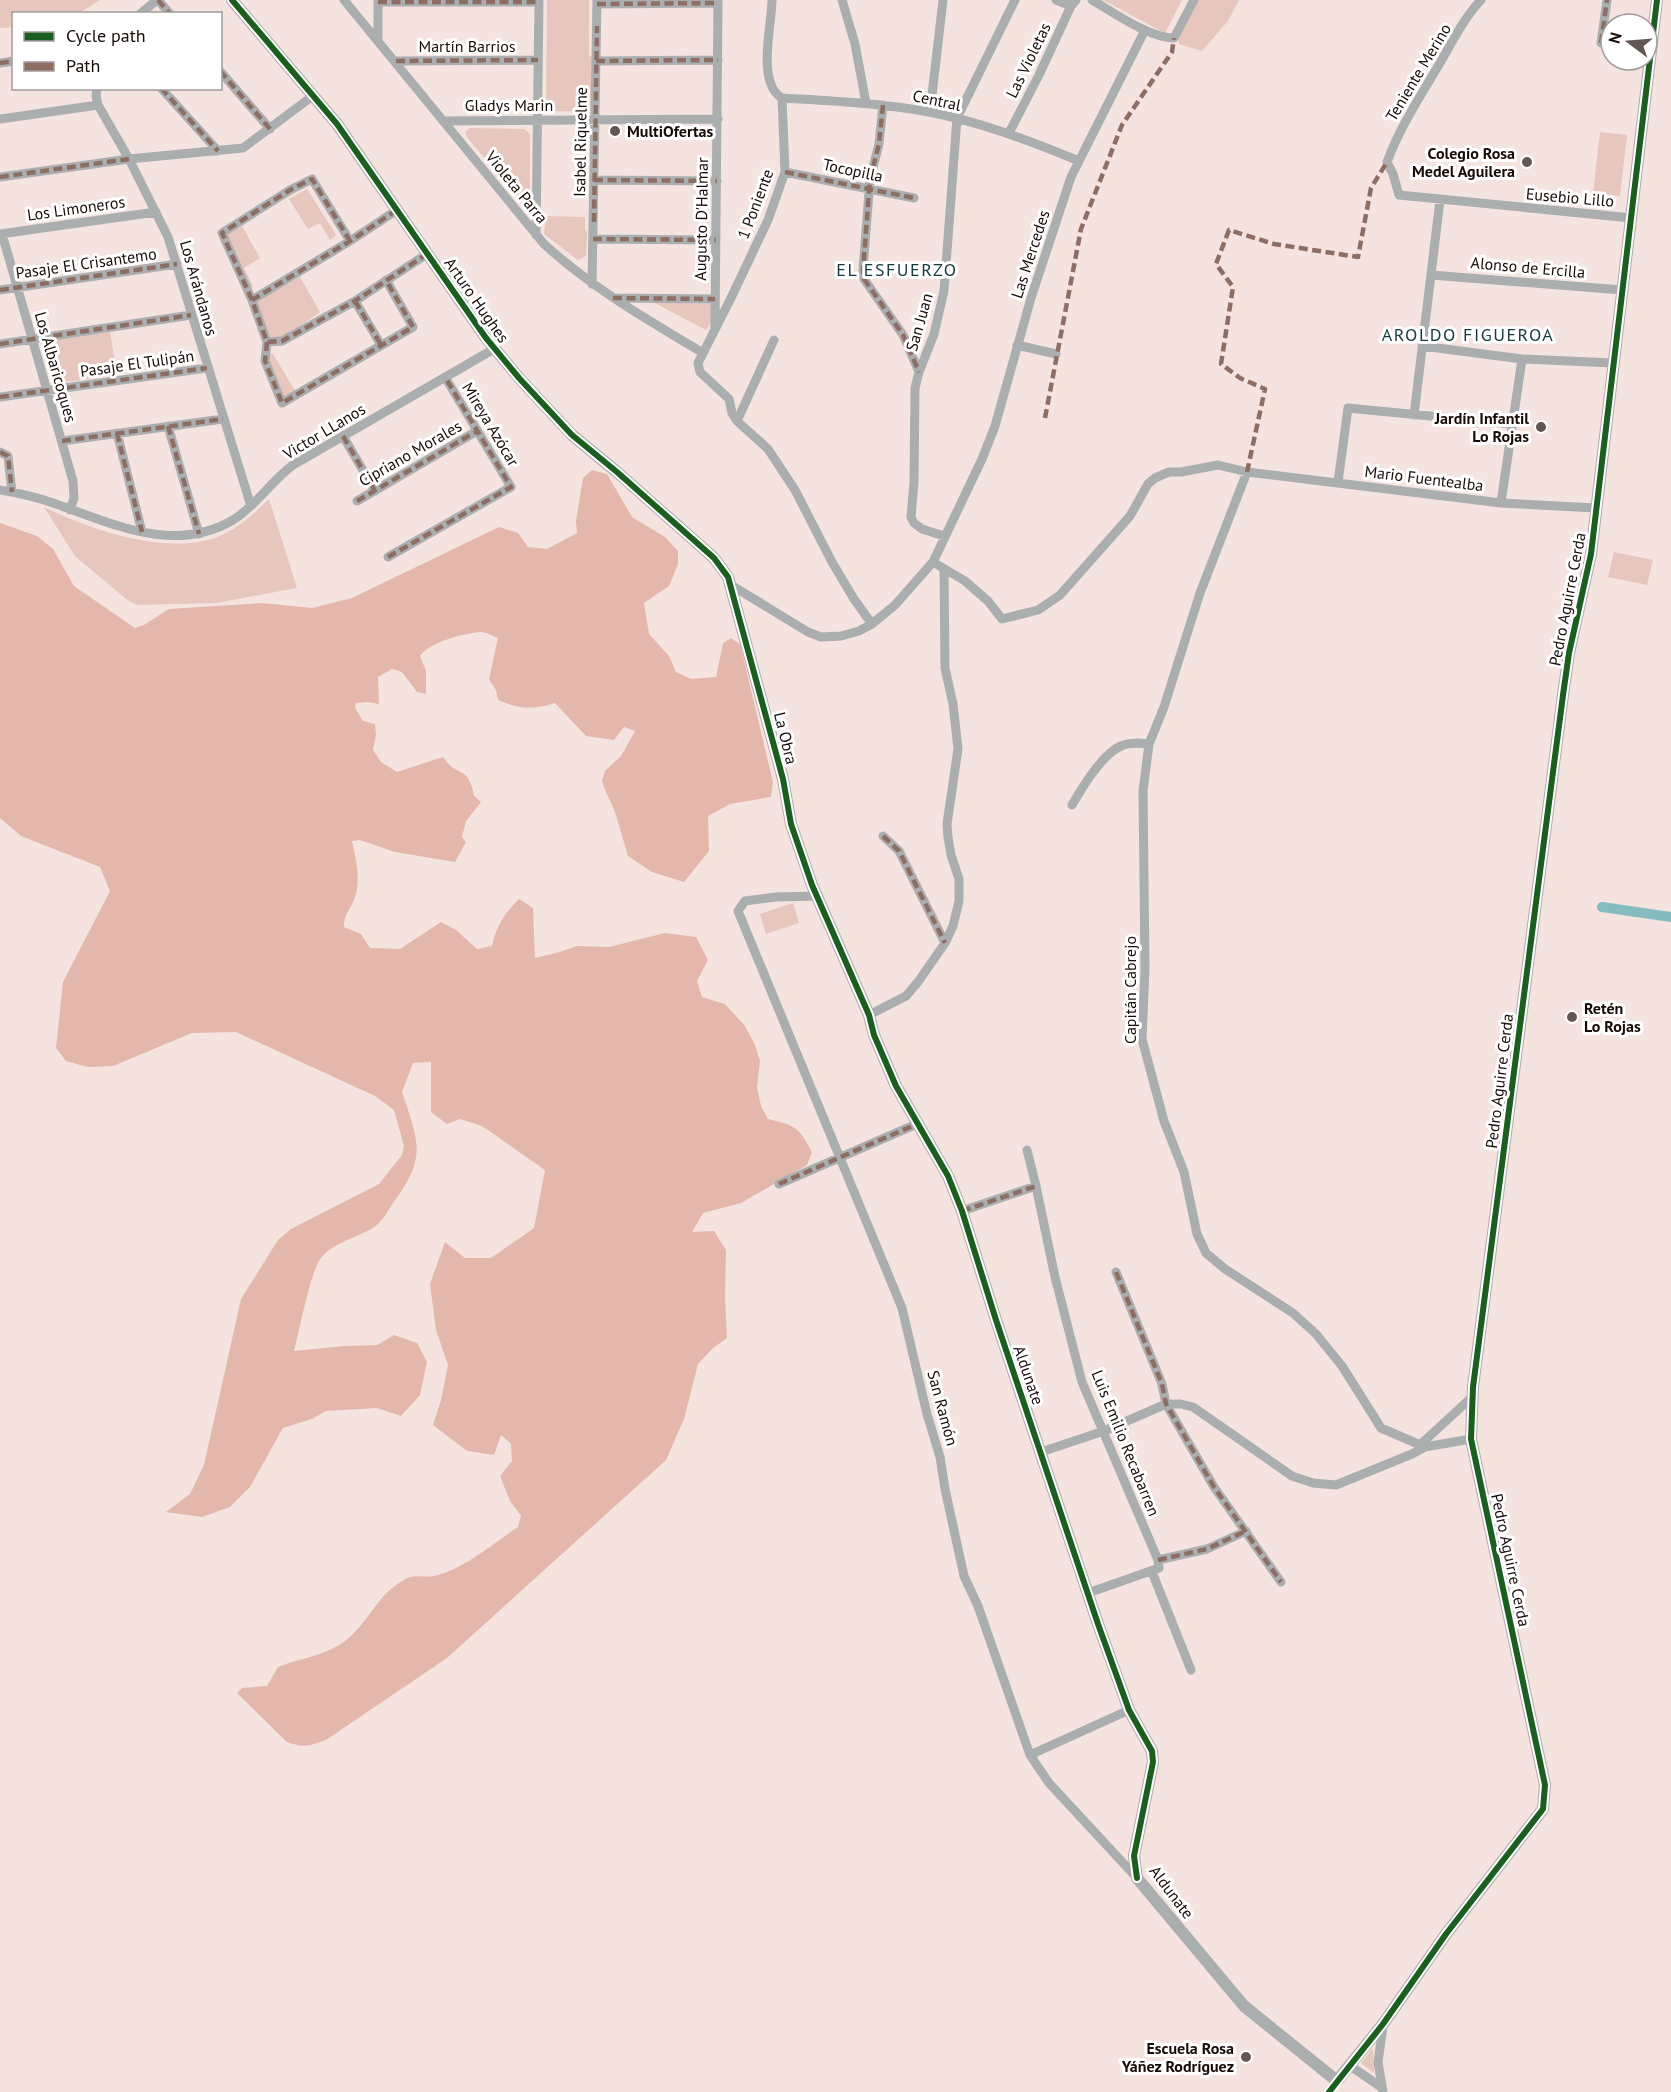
<svg xmlns="http://www.w3.org/2000/svg" width="1671" height="2092" viewBox="0 0 1671 2092" font-family="'PT Sans',sans-serif">
  <style>
    .green { fill: #e6c6bd }
    .forest { fill: #e4b7ac }
    .lines { fill: none; stroke-linecap: round; stroke-linejoin: round }
    .canal { stroke: #84bcc0; stroke-width: 10 }
    .minor { stroke: #abaeaf; stroke-width: 9 }
    .tertiary { stroke: #abaeaf; stroke-width: 12 }
    .quiet { stroke: #8d6e63; stroke-width: 4.5; stroke-dasharray: 9 4.5; stroke-linecap: butt }
    .cycleway-casing { stroke: #fff; stroke-width: 10 }
    .cycleway { stroke: #1b5e20; stroke-width: 6 }
    .poi-dot { fill: #645753; stroke: #fff; stroke-width: 2 }
    .labels { text-anchor: middle; stroke-width: 6; stroke-linejoin: round; paint-order: stroke }
    .street-label { font-size: 16px; fill: #170b08; stroke: #fff }
    .poi-label { font-size: 16px; font-weight: bold; fill: #170b08; stroke: #fff; text-anchor: end }
    .neighbourhood-label { font-size: 18px; letter-spacing: 1.5px; fill: #16393b; stroke: #fff }
  </style>
  <rect width="100%" height="100%" fill="#f4e3df"/>
  <path class="green" d="M0,0H100L79,13L14,14L13,27L0,28Z
    M547,0H589V56L593,57L594,107L588,112L551,111L546,107Z
    M1103,0H1182L1165,33Z
    M1198,0H1239L1228,21L1202,51L1179,44L1178,38Z
    M470,128L524,129L530,134V201L527,205H524L467,137L465,132Z
    M1600,132L1627,135L1620,196L1593,193Z
    M307,189L336,235L330,240L320,223L308,229L289,199Z
    M546,216L585,217V230L587,232L586,256L578,260L544,234Z
    M242,226L260,258L244,268L253,286L246,294L225,235Z
    M300,277L320,312L281,339L271,340L256,304L260,299Z
    M653,302L712,304C712,314 713,322 706,330Z
    M110,332L117,375L53,384L41,342Z
    M273,354L297,394L284,403L265,355Z
    M269,499L297,588L216,603L137,605L126,599L75,556L44,507C93,531 179,561 230,531C245,522 257,511 269,499Z
    M1614,552L1653,560L1647,585L1608,577Z
    M793,903L799,923L766,934L760,914Z
    M1373,2048L1374,2073L1361,2063Z"/>
  <path class="forest" d="M592,470L607,474L632,517L665,537L678,551V564L669,586L644,603L649,634L669,656L676,672L691,679L716,677L723,643L731,638L740,644L773,782L771,797L730,804L708,816L709,851L684,882L652,872L628,856L615,812L606,792L602,781L605,771L621,756L635,731L624,727L614,740L586,736L555,703C534,710 518,709 498,700L496,690L489,679L498,638C493,636 486,632 481,632C464,633 430,642 420,656L426,671V694L417,692L402,672L392,669L378,677L379,704L367,702L356,703L355,708L363,721L375,724L376,735L373,750L381,762L397,772L443,757C457,779 468,763 474,796L481,802L466,821L462,837L466,842L455,862L395,852L360,840L352,841C356,859 362,884 353,902C348,913 344,914 344,927L361,934L370,948L400,949L441,922L456,930L477,949L492,946C496,926 505,913 519,899L533,908L535,958L560,952L577,946L609,947L665,933L696,937L708,960L697,981L702,997L725,1004L745,1026L755,1045L760,1061L757,1087L761,1106L768,1119C796,1126 798,1126 812,1152L807,1165L741,1203L703,1213L692,1232L714,1231L726,1250L725,1297L727,1338L713,1348L698,1364L684,1419L666,1460L447,1658L326,1740C309,1746 305,1748 287,1742L237,1693L242,1688L267,1686L278,1667C303,1657 333,1655 353,1634C373,1614 379,1593 407,1578C415,1574 426,1578 434,1576C463,1570 494,1543 518,1527L521,1516L510,1501L500,1476L512,1461L511,1444L501,1435L494,1455L467,1451L433,1425L441,1400L448,1365L436,1330L430,1284L445,1242L465,1258H491L534,1228L545,1170L482,1126L460,1119L447,1124L431,1112V1062L413,1063L402,1092C419,1143 427,1157 393,1203C388,1211 381,1223 373,1228C356,1238 334,1242 321,1258C311,1269 299,1333 294,1351L344,1346L377,1345L394,1335L417,1343L427,1362L420,1395L401,1416L377,1408L326,1411L312,1419L283,1428L250,1487L230,1507L202,1517L166,1512L190,1494L204,1465L241,1299L278,1240L291,1229L379,1184L402,1155L404,1146L394,1110L375,1096L236,1032L192,1033L113,1066L88,1067L66,1061L56,1048L63,982L110,891L100,867L21,836L0,818V523L37,536L53,549L74,586L135,628L144,625L169,609L262,603L312,608L352,598L499,527L518,533L528,547L547,549L577,533L576,521L583,478Z"/>
  <g class="lines">
    <path class="canal" d="M1602,907L1671,917"/>
    <path class="minor" d="M158,0L170,14
      M344,0L544,244C592,288 648,320 703,353
      M772,0C772,25 756,83 782,98
      M842,0L855,44L866,103
      M1056,0L1071,6
      M1092,0C1113,12 1149,38 1174,38L1194,0
      M1481,0C1464,18 1452,42 1440,63C1421,95 1400,127 1387,162L1393,174L1399,195L1631,218
      M378,2H539
      M597,4L718,3
      M140,14L157,0
      M378,39V0
      M1601,43L1607,0
      M396,61L538,60
      M596,61L718,60
      M0,63L14,61
      M220,71L270,129
      M97,88L96,96L98,105L129,159L168,237L251,506
      M161,88L218,151
      M782,98L785,172L768,220L730,300L698,363L700,372L729,399L732,413L737,421L768,449L795,490L832,562L854,599L872,624
      M782,98C832,101 881,103 929,112C981,122 1030,141 1079,161
      M883,105L879,144L870,179L863,270L864,279L903,335L919,372
      M930,112L943,0
      M0,119L98,105
      M444,121L718,119
      M1009,133L1039,75L1071,6L1076,0
      M785,172L914,198
      M0,177L129,159L243,148L314,95
      M594,180L717,181
      M397,210L350,241L252,300L267,342L282,341L355,301L427,254
      M0,234L156,212
      M2,234L73,481L74,498L70,510
      M536,235L539,0
      M593,239L716,240
      M1431,275L1622,290
      M592,284L597,0
      M0,290L177,264
      M615,298L715,299
      M252,300L222,233L290,190L312,179L350,241
      M355,301L381,345
      M715,328L718,0
      M267,342L265,361L282,403L413,327L386,280
      M0,344L191,315
      M1017,345L1056,354
      M1422,346L1522,359L1613,363
      M0,397L207,368
      M1414,415L1440,200
      M737,421L774,340
      M168,426L199,534
      M117,433L142,532
      M343,436L375,491
      M62,441L223,419
      M0,452L8,456L12,492
      M1247,472L1200,593L1164,707L1149,744L1143,791L1145,969L1142,1039L1164,1121L1184,1172L1197,1234L1206,1253L1225,1269L1293,1313L1316,1334L1342,1366L1381,1428L1425,1447
      M1338,482L1348,408L1512,424
      M0,490C18,493 36,497 53,503C112,523 173,555 233,520C257,505 271,481 293,465L494,349
      M357,501L477,431
      M1501,503L1522,359
      M944,536L922,529L914,523L911,517L914,482L915,388L919,372L934,334L944,291L957,118L1015,0
      M388,557L511,487L445,377
      M933,562L965,581L988,601L1002,619L1038,610L1060,595L1130,516L1148,484L1155,478L1169,472H1181L1218,465L1247,472L1501,503L1596,508
      M731,585L808,632L821,637L841,636L859,631L872,624L895,605L933,562L982,459L995,426L1031,298L1071,177L1145,30
      M1072,805C1082,788 1102,754 1121,746C1130,742 1140,743 1149,744
      M883,836L899,851L945,943
      M818,896L776,897L745,901L738,911L902,1308L927,1414L940,1457L945,1489L964,1576L978,1606L1030,1755L1049,1783L1137,1878
      M869,1015L906,996L918,982L945,943L953,926L959,901V879L951,855L948,837L947,824L958,749L953,704L945,668L944,569
      M1027,1150L1036,1186L1055,1277L1082,1382L1158,1560L1159,1568L1088,1593
      M779,1184L919,1123
      M962,1211L1036,1186
      M1116,1272L1162,1384L1166,1404L1214,1487L1281,1582
      M1420,1445L1472,1397
      M1041,1452L1104,1431L1166,1404H1181L1193,1407L1292,1476L1313,1483L1336,1485L1412,1454L1425,1447L1471,1439
      M1158,1560L1207,1549L1246,1531
      M1152,1572L1191,1670
      M1030,1755L1129,1710
      M1383,2026L1378,2062L1383,2092
      M1349,2065L1381,2087
      M1329,2092L1337,2081"/>
    <path class="tertiary" d="M232,0L337,124L486,338L519,378L572,435L617,472L714,558L728,577L783,779L791,824L812,885L869,1015L874,1035L896,1086L948,1176L962,1211L996,1320L1098,1624L1129,1710L1152,1751L1153,1762L1134,1856L1137,1878L1244,2006L1337,2081L1383,2024L1446,1934L1543,1809L1545,1785L1471,1439L1473,1387L1563,695L1569,653L1591,554L1657,0"/>
    <path class="quiet" d="M158,0L170,14
      M378,2H539
      M597,4L718,3
      M1601,43L1607,0
      M396,61L538,60
      M596,61L718,60
      M0,63L14,61
      M220,71L270,129
      M161,88L218,151
      M883,105L879,144L870,179L863,270L864,279L903,335L919,372
      M785,172L914,198
      M0,177L129,159
      M594,180L717,181
      M397,210L350,241L252,300L267,342L282,341L355,301L427,254
      M594,222L597,26
      M593,239L716,240
      M0,290L177,264
      M613,298L715,299
      M252,300L222,233L290,190L312,179L350,241
      M355,301L381,345
      M267,342L265,361L282,403L413,327L386,280
      M0,344L191,315
      M0,397L207,368
      M1045,418L1081,229L1122,125L1172,52L1174,38
      M168,426L199,534
      M117,433L142,532
      M343,436L375,491
      M62,441L223,419
      M0,452L8,456L12,492
      M1247,472L1265,389L1240,378L1221,364L1233,287L1216,264L1229,230L1274,244L1358,257L1371,188L1387,162
      M357,501L477,431
      M388,557L511,487L445,377
      M883,836L899,851L945,943
      M779,1184L919,1123
      M962,1211L1036,1186
      M1116,1272L1162,1384L1166,1404L1214,1487L1281,1582
      M1158,1560L1207,1549L1246,1531"/>
    <defs>
      <path id="cycleway" d="M232,0L337,124L486,338L519,378L572,435L617,472L714,558L728,577L783,779L791,824L812,885L869,1015L874,1035L896,1086L948,1176L962,1211L996,1320L1098,1624L1129,1710L1152,1751L1153,1762L1134,1856L1137,1878
        M1329,2092L1383,2024L1446,1934L1543,1809L1545,1785L1471,1439L1473,1387L1563,695L1569,653L1591,554L1657,0"/>
    </defs>
    <use href="#cycleway" class="cycleway-casing"/>
    <use href="#cycleway" class="cycleway"/>
  </g>
  <g class="poi-dot">
    <circle cx="615" cy="131" r="6"/>
    <circle cx="1527" cy="162" r="6"/>
    <circle cx="1541" cy="427" r="6"/>
    <circle cx="1572" cy="1017" r="6"/>
    <circle cx="1246" cy="2057" r="6"/>
  </g>
  <g class="labels">
    <g class="street-label">
      <text x="467" y="52">Martín Barrios</text>
      <text transform="translate(1028 60) rotate(-64)" y="6">Las Violetas</text>
      <text transform="translate(1418 72) rotate(-59)" y="6">Teniente Merino</text>
      <text transform="translate(937 100) rotate(12)" y="6">Central</text>
      <text x="509" y="111">Gladys Marin</text>
      <text transform="translate(580 142) rotate(-89)" y="6">Isabel Riquelme</text>
      <text transform="translate(853 170) rotate(12)" y="6">Tocopilla</text>
      <text transform="translate(517 187) rotate(51)" y="6">Violeta Parra</text>
      <text transform="translate(1570 197) rotate(5)" y="6">Eusebio Lillo</text>
      <text transform="translate(755 204) rotate(-69)" y="6">1 Poniente</text>
      <text transform="translate(76 208) rotate(-8)" y="6">Los Limoneros</text>
      <text transform="translate(701 219) rotate(-89)" y="6">Augusto D'Halmar</text>
      <text transform="translate(1030 254) rotate(-72)" y="6">Las Mercedes</text>
      <text transform="translate(86 263) rotate(-8)" y="6">Pasaje El Crisantemo</text>
      <text transform="translate(1528 267) rotate(5)" y="6">Alonso de Ercilla</text>
      <text transform="translate(199 288) rotate(74)" y="6">Los Arándanos</text>
      <text transform="translate(477 300) rotate(55)" y="6">Arturo Hughes</text>
      <text transform="translate(919 322) rotate(-74)" y="6">San Juan</text>
      <text transform="translate(137 363) rotate(-8)" y="6">Pasaje El Tulipán</text>
      <text transform="translate(56 367) rotate(74)" y="6">Los Albaricoques</text>
      <text transform="translate(491 424) rotate(59)" y="6">Mireya Azócar</text>
      <text transform="translate(324 431) rotate(-31)" y="6">Victor LLanos</text>
      <text transform="translate(410 453) rotate(-30)" y="6">Cipriano Morales</text>
      <text transform="translate(1424 478) rotate(7)" y="6">Mario Fuentealba</text>
      <text transform="translate(1567 599) rotate(-79)" y="6">Pedro Aguirre Cerda</text>
      <text transform="translate(786 738) rotate(76)" y="6">La Obra</text>
      <text transform="translate(1130 990) rotate(-90)" y="6">Capitán Cabrejo</text>
      <text transform="translate(1499 1081) rotate(-83)" y="6">Pedro Aguirre Cerda</text>
      <text transform="translate(1029 1375) rotate(71)" y="6">Aldunate</text>
      <text transform="translate(943 1408) rotate(75)" y="6">San Ramón</text>
      <text transform="translate(1126 1443) rotate(68)" y="6">Luis Emilio Recabarren</text>
      <text transform="translate(1511 1560) rotate(78)" y="6">Pedro Aguirre Cerda</text>
      <text transform="translate(1172 1892) rotate(53)" y="6">Aldunate</text>
    </g>
    <g class="poi-label">
      <text x="627" y="137" text-anchor="start">MultiOfertas</text>
      <text x="1515" y="159">Colegio Rosa<tspan x="1515" dy="18">Medel Aguilera</tspan></text>
      <text x="1529" y="424">Jardín Infantil<tspan x="1529" dy="18">Lo Rojas</tspan></text>
      <text x="1584" y="1014" text-anchor="start">Retén<tspan x="1584" dy="18">Lo Rojas</tspan></text>
      <text x="1234" y="2054">Escuela Rosa<tspan x="1234" dy="18">Yáñez Rodríguez</tspan></text>
    </g>
    <g class="neighbourhood-label">
      <text x="897" y="276">EL ESFUERZO</text>
      <text x="1468" y="341">AROLDO FIGUEROA</text>
    </g>
  </g>
  <rect x="12" y="12" width="210" height="78" fill="#ffffff" stroke="#a29d9c" stroke-width="1.5"/>
  <rect x="24" y="32" width="30" height="9" fill="#1b5e20" stroke="#a29d9c" stroke-width="1.5"/>
  <text x="66" y="42" font-size="18" fill="#170b08">Cycle path</text>
  <rect x="24" y="62" width="30" height="9" fill="#8d6e63" stroke="#a29d9c" stroke-width="1.5"/>
  <text x="66" y="72" font-size="18" fill="#170b08">Path</text>
  <g transform="translate(1629 42) rotate(286)"><circle r="28" fill="#ffffff" stroke="#a29d9c" stroke-width="1.5"/>
  <path d="M0-4.5L10 22L0 15L-10 22Z" fill="#645753"/>
  <text y="-9" font-size="16" font-weight="bold" text-anchor="middle" fill="#170b08">N</text>
  </g>
</svg>
